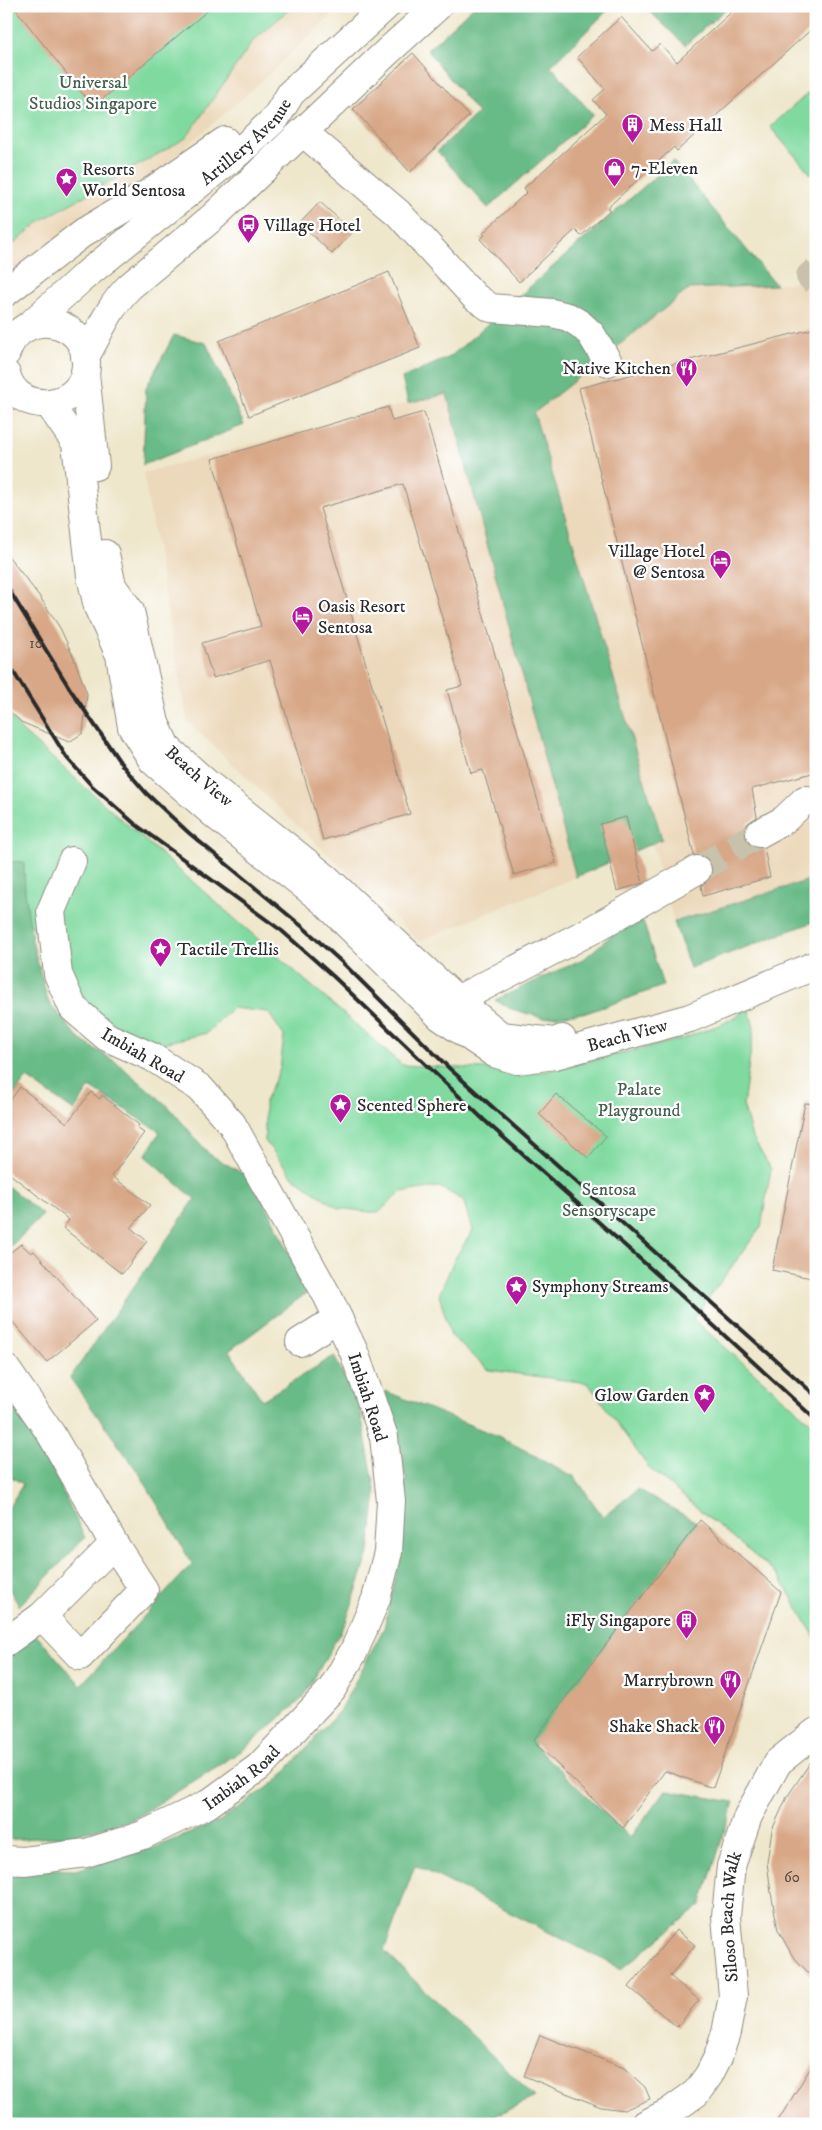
<svg xmlns="http://www.w3.org/2000/svg" width="822" height="2130" viewBox="0 0 822 2130" font-family="'IM FELL DW Pica',serif">
  <style>
    .built { fill: #ecd8ba }
    .green { fill: #80daa0; stroke: #568266 }
    .forest { fill: #68ba86; stroke: #4a7258 }
    .building { fill: #d8a787 }
    .lines { fill: none; stroke-linecap: round; stroke-linejoin: round }
    .minor-tunnel { stroke: #c8c1ac; stroke-width: 28; stroke-dasharray: 28 14; stroke-linecap: butt }
    .minor-casing { stroke: #8d897c; stroke-width: 30 }
    .minor { stroke: #fff; stroke-width: 28 }
    .rail { stroke: #2b2b2b; stroke-width: 4 }
    .labels { text-anchor: middle; stroke-width: 4.5; stroke-linejoin: round; paint-order: stroke }
    .number-label { font-size: 15px; fill: #564a42 }
    .park-label { font-size: 18px; fill: #44604e; stroke: #fff }
    .poi-label { font-size: 18px; fill: #2b2b2b; stroke: #fff; text-anchor: start }
    .street-label { font-size: 18px; fill: #2b2b2b; stroke: #fff }
  </style>
  <rect width="100%" height="100%" fill="#fff"/>
  <filter id="ink" filterUnits="userSpaceOnUse"><feTurbulence type="fractalNoise" baseFrequency=".02" numOctaves="2"/><feDisplacementMap in="SourceGraphic" scale="10" xChannelSelector="R" yChannelSelector="G"/><feConvolveMatrix kernelMatrix="1 2 1 2 8 2 1 2 1" color-interpolation-filters="sRGB"/></filter>
  <filter id="wash" filterUnits="userSpaceOnUse"><feTurbulence type="fractalNoise" baseFrequency=".0096" numOctaves="4" result="noise"/><feDisplacementMap in="SourceGraphic" scale="20" xChannelSelector="R" yChannelSelector="G"/><feGaussianBlur stdDeviation="1.12" result="paint"/><feColorMatrix in="noise" values="0 0 0 0 0 0 0 0 0 0 0 0 0 0 0 0 0 1.4 0 .05"/><feComposite in="paint" operator="in"/></filter>
  <g filter="url(#wash)">
    <rect width="100%" height="100%" fill="#efe7cc"/>
    <path class="built" d="M6,6H342L244,97L6,300Z
      M816,281V878L674,922L534,413L689,289Z
      M447,393L576,877L419,941L187,721L143,473Z"/>
    <path class="green" d="M6,6H293L253,41L186,138L42,220L6,250Z
      M816,86V180L770,127Z
      M6,712L23,732L131,828L402,1065L542,1072L682,1039L724,1023L749,1009L754,1028L743,1105L752,1137L771,1169L761,1227L693,1319L816,1427V1639L779,1576L649,1468L588,1383L489,1370L451,1336L439,1295L454,1260L473,1230L463,1200L439,1187L401,1192L378,1213L338,1208L293,1177L265,1141V1101L280,1069L284,1036L268,1012L232,1008L207,1033L159,1044L101,1021L25,917L6,905Z"/>
    <path class="forest" d="M474,6H612L551,66L593,115L488,208L437,151L478,113L427,50Z
      M644,6H729L685,45Z
      M673,161L776,285L689,289L534,413L662,839L576,877L447,394L408,403L402,378L450,357Z
      M174,335L206,343L244,425L143,465L146,388Z
      M6,861L24,862L25,891L32,941L48,1001L79,1039L116,1062L169,1107L209,1154L254,1180L308,1292L229,1351L262,1400L334,1356L360,1409L376,1494L369,1553L346,1622L303,1698L243,1750L134,1819L71,1836L6,1840V1653L35,1634L81,1685L192,1564L141,1476L70,1378L195,1199L145,1156L160,1132L90,1087L74,1111L27,1078L6,1105Z
      M816,878V921L690,968L674,922Z
      M643,921L663,986L589,1012L543,1018L511,1009L495,1000L585,958L614,933Z
      M6,1185L43,1215L6,1251Z
      M385,1391L500,1437L575,1477L603,1517L638,1489L698,1523L534,1745L630,1838L666,1790L734,1802L701,1905L622,1969L415,1865L384,1951L535,2097L478,2124H6V1867L75,1870L150,1849L218,1822L277,1781L340,1710L384,1628L396,1575L406,1479Z
      M6,1395L37,1437L85,1538L19,1606L6,1583V1512L23,1484L6,1474Z"/>
    <g id="blocks">
      <path class="building" d="M13,6H213L93,107Z
        M738,6H816V25L677,151L674,147L607,208L610,210L581,236L575,230L519,282L480,239L485,235L483,233L527,192L524,188L606,114L593,100L605,89L577,57L621,17L652,51L660,44L677,62Z
        M413,53L469,116L410,172L353,109Z
        M320,202L353,232L332,254L300,223Z
        M389,272L420,348L249,416L219,341Z
        M816,328V772L752,789L757,817L747,824L744,833L746,840L751,846L764,848L770,877L703,896L701,886L710,878L713,870L711,863L705,857L694,855L579,388Z
        M388,407L392,421L424,412L556,863L514,875L483,770L471,773L447,690L462,686L403,484L320,508L410,814L323,840L270,660L213,678L202,643L261,626L212,459Z
        M6,553L40,597L60,628L74,658L87,694L83,733L69,742L21,722L6,708Z
        M626,817L643,883L617,891L600,824Z
        M20,1087L67,1123L91,1092L100,1099L102,1095L139,1125L137,1128L144,1133L112,1176L150,1205L131,1228L147,1241L122,1274L63,1228L69,1220L6,1171V1106Z
        M556,1094L606,1136L588,1158L539,1114Z
        M805,1103L816,1104V1279L772,1270Z
        M21,1244L31,1253L34,1251L96,1321L47,1362L6,1314V1256Z
        M700,1520L781,1592L713,1788L665,1771L623,1828L533,1741Z
        M816,1754V1981L792,1955L778,1930L771,1893L767,1862L772,1830L787,1797Z
        M676,1930L695,1945L670,1976L699,2000L677,2027L629,1987Z
        M540,2035L624,2068L645,2087L650,2099L624,2110L601,2107L524,2076Z
        M816,2059V2124H776Z"/>
    </g>
  </g>
  <g filter="url(#ink)">
    <use href="#blocks" fill-opacity="0" stroke="#8d897c" stroke-width="1"/>
    <g class="lines">
      <path class="minor-tunnel" d="M816,271L810,276L816,283
        M697,870L760,833"/>
      <defs>
        <g id="minor">
          <path d="M303,132L398,213L475,297L491,308L552,313L568,317L580,324L591,334L608,362"/>
          <path d="M6,292L84,232L146,195L225,141"/>
          <path id="s1" d="M29,326L82,278L240,151L275,119L291,93L386,6"/>
          <path d="M6,353C20,306 88,317 86,365C85,410 17,418 6,374"/>
          <path d="M85,357C99,333 109,307 129,287L214,216L387,52L438,6"/>
          <path d="M85,373L95,466"/>
          <path id="s2" d="M49,404L76,443L91,576L98,607L120,655L132,727L153,761L214,814L325,902L441,1017L494,1053L517,1060L555,1055L690,1018L816,965"/>
          <path id="s3" d="M105,554L112,586L130,611L155,723L166,747L205,782L326,878L457,1000L501,1036L554,1042L562,1039"/>
          <path d="M760,833L784,820L805,800L816,801"/>
          <path d="M445,1013L457,1000L590,931L697,870"/>
          <path d="M300,1342L338,1318"/>
          <path d="M6,1369L51,1434L114,1544L144,1590L80,1656L42,1616"/>
          <path d="M6,1642L42,1616L114,1544"/>
          <path id="s4" d="M6,1860L24,1861L86,1853L143,1835L208,1804L259,1767L332,1689L354,1651L376,1599L388,1552L391,1501L384,1437L354,1352L328,1297L232,1124L200,1088L152,1057L107,1037L73,1008L58,974L51,911L72,861"/>
          <path id="s5" d="M646,2124L668,2113L696,2093L709,2075L718,2057L726,2033L733,1996L726,1916L731,1866L748,1816L778,1762L816,1732"/>
        </g>
      </defs>
      <use href="#minor" class="minor-casing"/>
      <use href="#minor" class="minor"/>
      <path class="rail" d="M6,585L70,689L122,765L146,793L189,833L304,928L345,965L450,1069L816,1396
        M6,660L67,758L92,786L135,824L282,931L334,977L484,1120L686,1300L816,1420"/>
    </g>
  </g>
  <defs>
    <symbol id="building-pin" viewBox="-11 -11 22 30"><path d="M0 17L-7.5 6A9.5 9.5 0 1 1 7.5 6Z" fill="#b5179e" stroke="#fff"/><path d="M-4-6H4V6H1V3H-1V6H-4ZM-2.5-4.3h1.7v1.8h-1.7ZM.8-4.3h1.7v1.8H.8ZM-2.5-1h1.7V.8h-1.7ZM.8-1h1.7V.8H.8Z" fill="#fff"/></symbol>
    <symbol id="shop-pin" viewBox="-11 -11 22 30"><path d="M0 17L-7.5 6A9.5 9.5 0 1 1 7.5 6Z" fill="#b5179e" stroke="#fff"/><path d="M-5-2.5h2.3a2.7 3.5 0 0 1 5.4 0H5L5.5 6h-11ZM-1.5-2.5h3a1.5 2.3 0 0 0-3 0Z" fill="#fff"/></symbol>
    <symbol id="sight-pin" viewBox="-11 -11 22 30"><path d="M0 17L-7.5 6A9.5 9.5 0 1 1 7.5 6Z" fill="#b5179e" stroke="#fff"/><path d="M0-6L1.8-2.2L6-1.7L2.9 1.2L3.7 5.4L0 3.3L-3.7 5.4L-2.9 1.2L-6-1.7L-1.8-2.2Z" fill="#fff"/></symbol>
    <symbol id="bus-pin" viewBox="-11 -11 22 30"><path d="M0 17L-7.5 6A9.5 9.5 0 1 1 7.5 6Z" fill="#b5179e" stroke="#fff"/><path d="M-5-6H5V4H4V6H2V4H-2V6H-4V4H-5ZM-3.5-4V0h7V-4ZM-3.5 1.2v1.5H-2V1.2ZM2 1.2v1.5H3.5V1.2Z" fill="#fff"/></symbol>
    <symbol id="restaurant-pin" viewBox="-11 -11 22 30"><path d="M0 17L-7.5 6A9.5 9.5 0 1 1 7.5 6Z" fill="#b5179e" stroke="#fff"/><path d="M-5-6h1v4h1v-4h1v4h1v-4h1v5L-1.5 .5V6h-2V.5L-5-1ZM5-6V6H3V1.5H1.5Q1.5-4 5-6Z" fill="#fff"/></symbol>
    <symbol id="hotel-pin" viewBox="-11 -11 22 30"><path d="M0 17L-7.5 6A9.5 9.5 0 1 1 7.5 6Z" fill="#b5179e" stroke="#fff"/><path d="M-6-4.5h1.5V1H6V5H4.5V3h-9V5H-6ZM-4 0a1.8 1.8 0 1 1 3.6 0ZM.5 0V-2.5h3Q6-2.5 6 0Z" fill="#fff"/></symbol>
  </defs>
  <g fill-rule="evenodd">
    <use href="#building-pin" x="620" y="112" width="25" height="34"/>
    <use href="#shop-pin" x="602" y="156" width="25" height="34"/>
    <use href="#sight-pin" x="54" y="166" width="25" height="34"/>
    <use href="#bus-pin" x="236" y="212" width="25" height="34"/>
    <use href="#restaurant-pin" x="674" y="356" width="25" height="34"/>
    <use href="#hotel-pin" x="708" y="548" width="25" height="34"/>
    <use href="#hotel-pin" x="290" y="604" width="25" height="34"/>
    <use href="#sight-pin" x="148" y="936" width="25" height="34"/>
    <use href="#sight-pin" x="328" y="1092" width="25" height="34"/>
    <use href="#sight-pin" x="504" y="1274" width="25" height="34"/>
    <use href="#sight-pin" x="692" y="1382" width="25" height="34"/>
    <use href="#building-pin" x="674" y="1608" width="25" height="34"/>
    <use href="#restaurant-pin" x="718" y="1668" width="25" height="34"/>
    <use href="#restaurant-pin" x="702" y="1714" width="25" height="34"/>
  </g>
  <g class="labels">
    <g class="number-label">
      <text x="36" y="648">10</text>
      <text x="792" y="1882">60</text>
    </g>
    <g class="park-label">
      <text x="93" y="88">Universal<tspan x="93" dy="21">Studios Singapore</tspan></text>
      <text x="639" y="1095">Palate<tspan x="639" dy="21">Playground</tspan></text>
      <text x="609" y="1195">Sentosa<tspan x="609" dy="21">Sensoryscape</tspan></text>
    </g>
    <g class="poi-label">
      <text x="649" y="131">Mess Hall</text>
      <text x="631" y="174">7-Eleven</text>
      <text x="82" y="175">Resorts<tspan x="82" dy="21">World Sentosa</tspan></text>
      <text x="264" y="231">Village Hotel</text>
      <text x="671" y="374" text-anchor="end">Native Kitchen</text>
      <text x="705" y="557" text-anchor="end">Village Hotel<tspan x="705" dy="21">@ Sentosa</tspan></text>
      <text x="318" y="612">Oasis Resort<tspan x="318" dy="21">Sentosa</tspan></text>
      <text x="177" y="955">Tactile Trellis</text>
      <text x="357" y="1111">Scented Sphere</text>
      <text x="532" y="1292">Symphony Streams</text>
      <text x="689" y="1401" text-anchor="end">Glow Garden</text>
      <text x="671" y="1626" text-anchor="end">iFly Singapore</text>
      <text x="714" y="1686" text-anchor="end">Marrybrown</text>
      <text x="699" y="1732" text-anchor="end">Shake Shack</text>
    </g>
    <g class="street-label">
      <text dy="6" stroke="none"><textPath href="#s1" startOffset="285">Artillery Avenue</textPath></text>
      <text dy="6" stroke="none"><textPath href="#s3" startOffset="249">Beach View</textPath></text>
      <text dy="6" stroke="none"><textPath href="#s2" startOffset="966">Beach View</textPath></text>
      <text transform="translate(143 1055) rotate(30)" y="6">Imbiah Road</text>
      <text transform="translate(368 1397) rotate(72)" y="6">Imbiah Road</text>
      <text dy="6" stroke="none"><textPath href="#s4" startOffset="255">Imbiah Road</textPath></text>
      <text dy="6" stroke="none"><textPath href="#s5" startOffset="244">Siloso Beach Walk</textPath></text>
    </g>
  </g>
  <rect width="822" height="2130" fill="none" stroke="#fff" stroke-width="25"/>
</svg>
